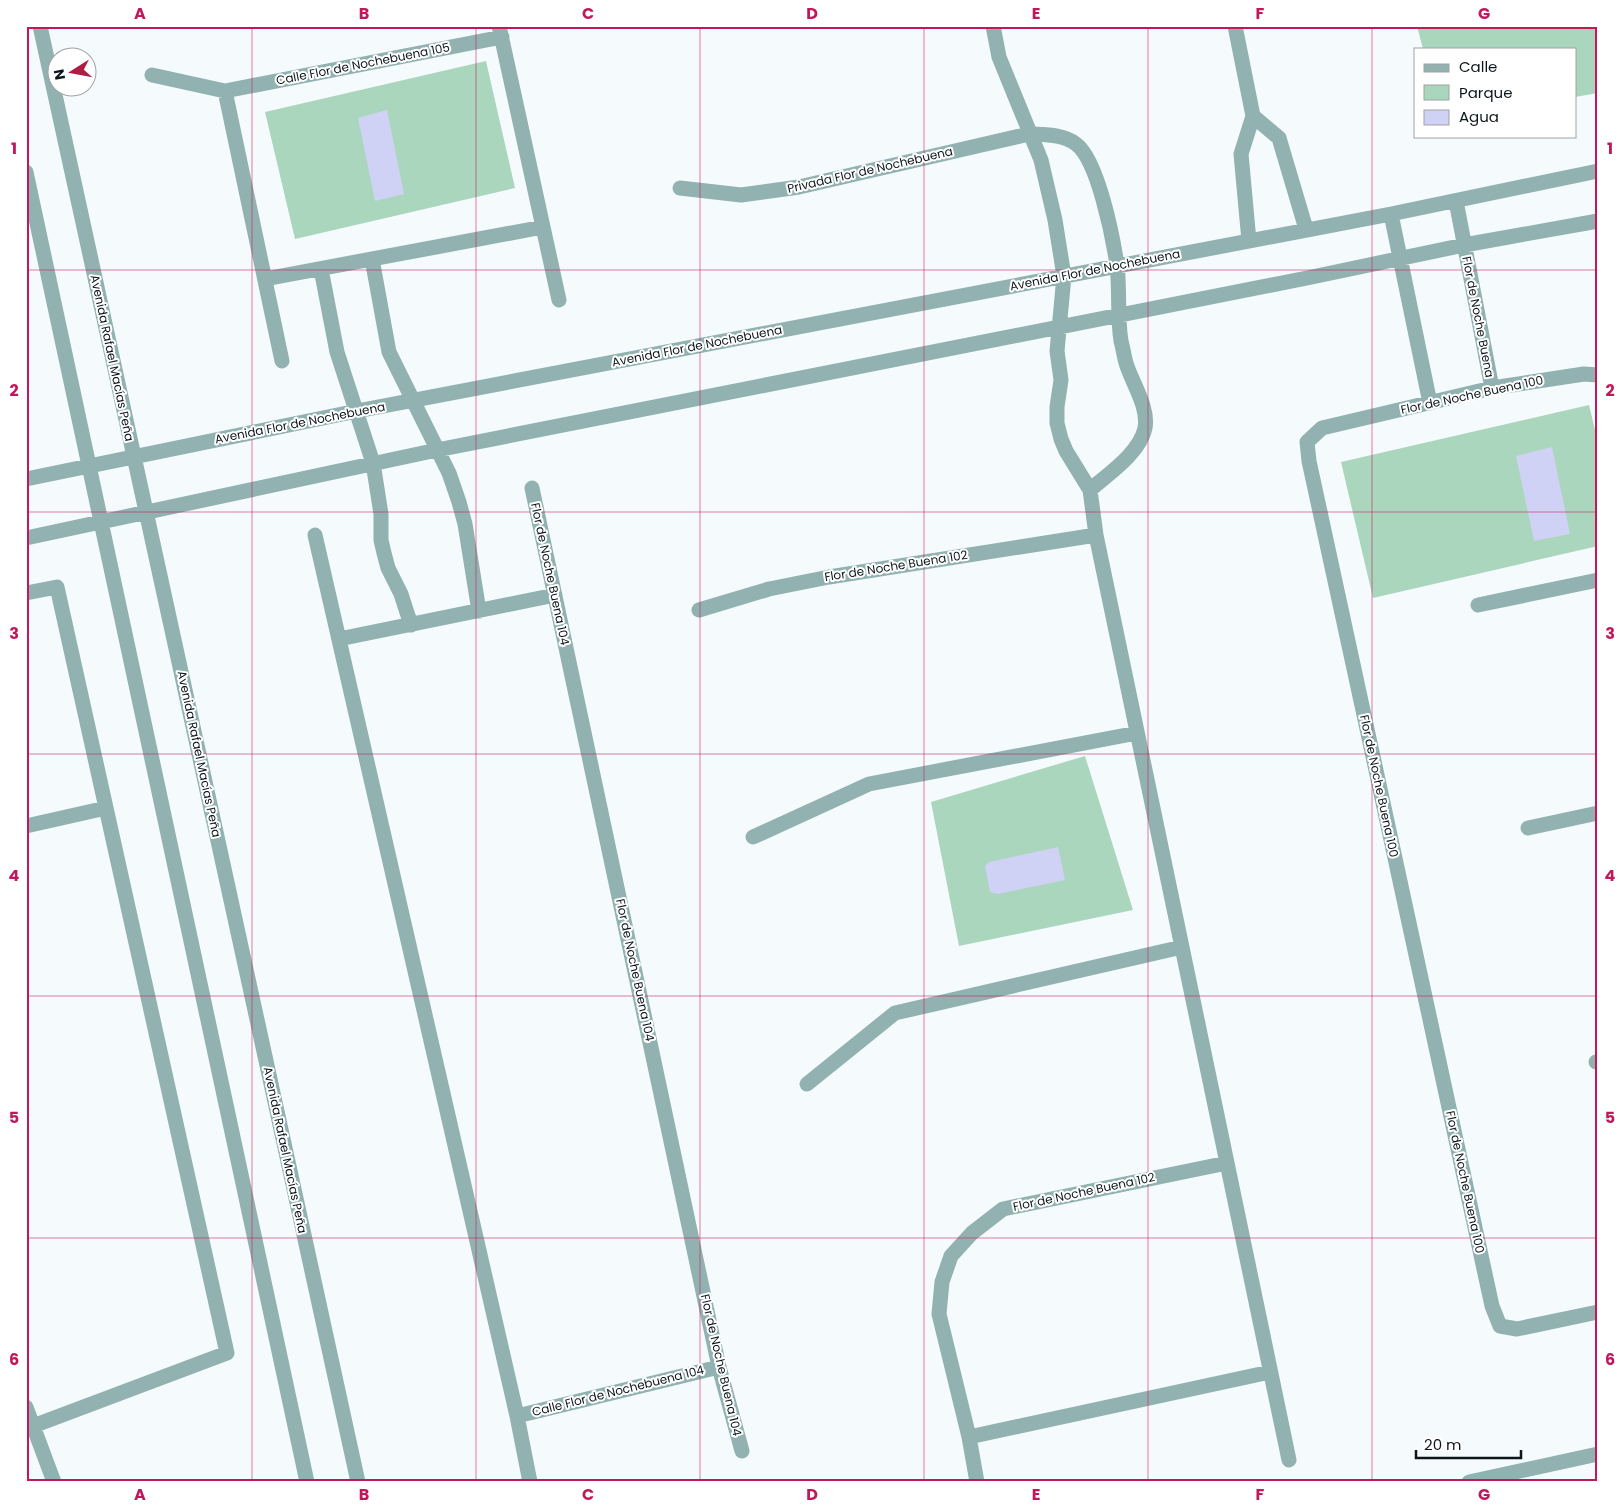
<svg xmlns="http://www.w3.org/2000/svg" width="1624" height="1508" viewBox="0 0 1624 1508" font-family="Poppins,sans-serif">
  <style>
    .green { fill: #aad6bd }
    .water { fill: #cfd2f5 }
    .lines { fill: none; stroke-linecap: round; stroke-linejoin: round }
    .minor { stroke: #91b2b0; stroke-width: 15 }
    .grid { fill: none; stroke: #c2185b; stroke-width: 1; stroke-opacity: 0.55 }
    .labels { text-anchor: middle; stroke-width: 4; stroke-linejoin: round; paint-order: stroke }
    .street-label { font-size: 12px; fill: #0d171b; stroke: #fff }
    .neatline { fill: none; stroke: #c2185b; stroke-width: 2 }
    .grid-label { font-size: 16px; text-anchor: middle; font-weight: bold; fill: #c2185b }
  </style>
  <rect width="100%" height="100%" fill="#f5fbfc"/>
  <path class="green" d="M1417,26H1598V93L1575,97V49H1423Z
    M486,61L515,188L295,239L265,112Z
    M1589,405L1598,442V546L1373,598L1341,462Z
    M1085,756L1133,910L959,946L931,802Z"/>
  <path class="water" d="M387,110L404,194L375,201L358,118Z
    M1552,447L1570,534L1534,541L1516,456Z
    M1058,847L1065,880L998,894L990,892L985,866L989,862Z"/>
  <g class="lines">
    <path class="minor" d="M40,26L358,1482
      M499,26L559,300
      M993,26L999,57L1041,160L1055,220L1064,276L1057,351L1061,380L1057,407V423L1061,439L1066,451L1090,490L1096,535L1289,1460
      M1235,26L1253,116L1241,154L1249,241
      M152,75L225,91L502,37
      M225,91L282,361
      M1253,116L1279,138L1306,229
      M26,172L307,1482
      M680,188L741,195L799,187L1029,134C1046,135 1062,134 1076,144C1098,160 1113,238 1117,265C1120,290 1117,316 1121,341C1123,348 1124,356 1126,363C1132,383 1149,407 1145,428C1140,453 1108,474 1090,490
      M1456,201L1492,388
      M1391,214L1430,403
      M372,259L389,352L449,473L459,502L465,524L479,611
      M321,269L337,352L373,463L381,514V540L384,553L388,568L401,594L411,625
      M265,279L543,227
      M1598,375L1584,374L1492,388L1322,428L1307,442L1309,461L1492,1306L1500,1326L1517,1329L1598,1312
      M26,479L357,411L1391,214L1598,171
      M532,488L719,1367L742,1451
      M315,535L517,1416L530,1482
      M26,538L437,450L1312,277L1464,245L1598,221
      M26,593L57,587L227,1353L33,1426
      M1478,605L1598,580
      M699,610L769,589L829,577L1096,535
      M339,639L555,595
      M26,826L106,808
      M1528,828L1598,813
      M753,837L869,784L1137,733
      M1596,1062H1598
      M807,1084L895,1013L1182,947
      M26,1407L54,1482
      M517,1416L719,1367
      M969,1437L1270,1372
      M977,1482L969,1437L939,1314L942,1282L951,1256L972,1233L1003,1209L1227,1163
      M1469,1482L1598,1454"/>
  </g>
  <path class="grid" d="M252,26V1482M476,26V1482M700,26V1482M924,26V1482M1148,26V1482M1372,26V1482M26,270H1598M26,512H1598M26,754H1598M26,996H1598M26,1238H1598"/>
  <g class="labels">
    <g class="street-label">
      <text transform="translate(363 64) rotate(-11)" y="4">Calle Flor de Nochebuena 105</text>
      <text transform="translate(870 170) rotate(-13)" y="4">Privada Flor de Nochebuena</text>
      <text transform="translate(1095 270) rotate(-11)" y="4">Avenida Flor de Nochebuena</text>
      <text transform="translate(1478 317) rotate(79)" y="4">Flor de Noche Buena</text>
      <text transform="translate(697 346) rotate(-11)" y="4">Avenida Flor de Nochebuena</text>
      <text transform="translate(112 358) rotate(78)" y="4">Avenida Rafael Macías Peña</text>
      <text transform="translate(1472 395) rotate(-12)" y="4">Flor de Noche Buena 100</text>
      <text transform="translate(300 423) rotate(-11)" y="4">Avenida Flor de Nochebuena</text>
      <text transform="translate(896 566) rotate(-9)" y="4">Flor de Noche Buena 102</text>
      <text transform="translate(550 574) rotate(78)" y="4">Flor de Noche Buena 104</text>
      <text transform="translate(199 754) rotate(78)" y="4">Avenida Rafael Macías Peña</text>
      <text transform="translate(1379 786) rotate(78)" y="4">Flor de Noche Buena 100</text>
      <text transform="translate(635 970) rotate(78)" y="4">Flor de Noche Buena 104</text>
      <text transform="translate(285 1150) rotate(78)" y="4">Avenida Rafael Macías Peña</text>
      <text transform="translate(1465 1182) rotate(78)" y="4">Flor de Noche Buena 100</text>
      <text transform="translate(1084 1192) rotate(-12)" y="4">Flor de Noche Buena 102</text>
      <text transform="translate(721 1365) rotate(77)" y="4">Flor de Noche Buena 104</text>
      <text transform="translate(618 1391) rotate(-14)" y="4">Calle Flor de Nochebuena 104</text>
    </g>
  </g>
  <rect width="1624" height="1508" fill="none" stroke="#ffffff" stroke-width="55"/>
  <rect x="1414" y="48" width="162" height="90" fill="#ffffff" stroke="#9ea2a4"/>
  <rect x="1424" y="64" width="25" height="8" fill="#91b2b0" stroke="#9ea2a4"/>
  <text x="1459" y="72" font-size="15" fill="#0d171b">Calle</text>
  <rect x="1424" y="85" width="25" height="15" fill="#aad6bd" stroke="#9ea2a4"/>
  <text x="1459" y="98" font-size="15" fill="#0d171b">Parque</text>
  <rect x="1424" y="110" width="25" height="15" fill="#cfd2f5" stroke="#9ea2a4"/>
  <text x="1459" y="122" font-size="15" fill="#0d171b">Agua</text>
  <g transform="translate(72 72) rotate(259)"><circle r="24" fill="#ffffff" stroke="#9ea2a4"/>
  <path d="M0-4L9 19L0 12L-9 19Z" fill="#af1c44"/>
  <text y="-8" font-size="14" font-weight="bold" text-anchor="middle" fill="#0d171b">N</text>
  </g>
  <path d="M1416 1450v8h105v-8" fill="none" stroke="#0d171b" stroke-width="2.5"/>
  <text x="1424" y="1450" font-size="15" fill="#0d171b" stroke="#ffffff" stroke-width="4" paint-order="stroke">20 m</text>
  <rect x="28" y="28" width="1568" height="1452" class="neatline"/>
  <g class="grid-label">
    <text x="140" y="19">A</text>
    <text x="364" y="19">B</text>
    <text x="588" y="19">C</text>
    <text x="812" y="19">D</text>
    <text x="1036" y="19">E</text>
    <text x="1260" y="19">F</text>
    <text x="1484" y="19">G</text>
    <text x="14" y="154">1</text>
    <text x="1610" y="154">1</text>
    <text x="14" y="396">2</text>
    <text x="1610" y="396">2</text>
    <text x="14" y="639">3</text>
    <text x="1610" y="639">3</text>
    <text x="14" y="881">4</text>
    <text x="1610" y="881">4</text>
    <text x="14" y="1123">5</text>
    <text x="1610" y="1123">5</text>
    <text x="14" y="1365">6</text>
    <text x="1610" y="1365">6</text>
    <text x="140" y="1500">A</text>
    <text x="364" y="1500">B</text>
    <text x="588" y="1500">C</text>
    <text x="812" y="1500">D</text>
    <text x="1036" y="1500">E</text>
    <text x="1260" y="1500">F</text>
    <text x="1484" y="1500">G</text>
  </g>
</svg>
